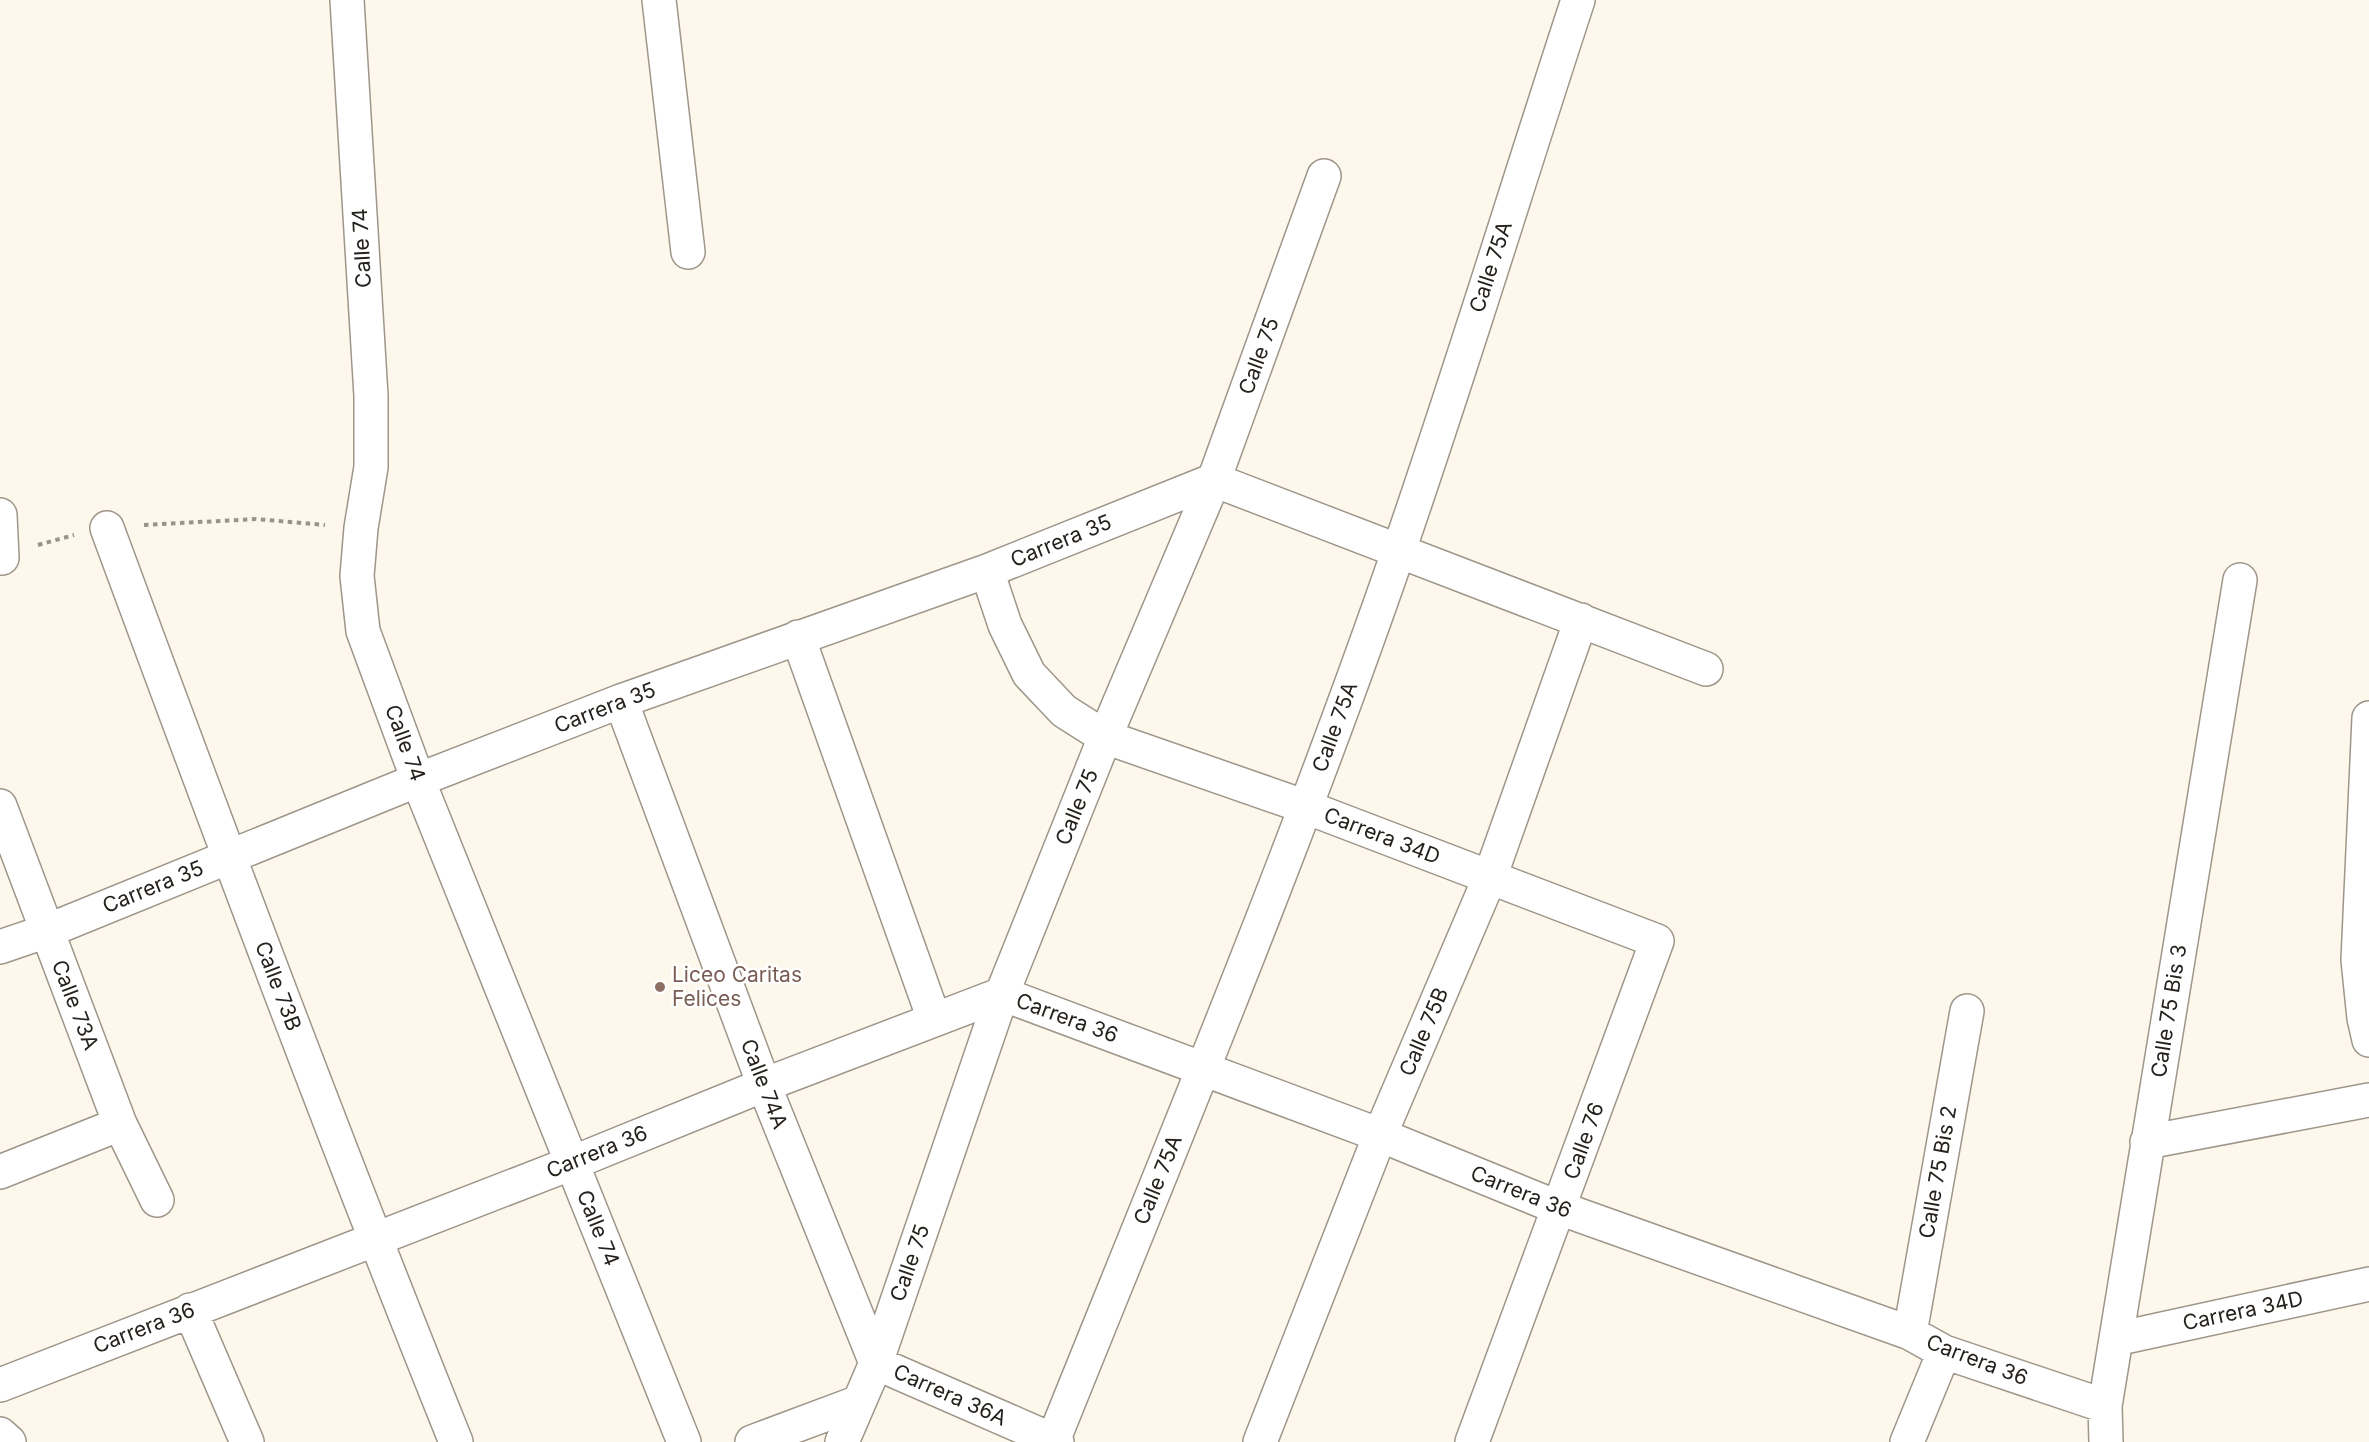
<svg xmlns="http://www.w3.org/2000/svg" width="2369" height="1442" viewBox="0 0 2369 1442" font-family="Inter,sans-serif">
  <style>
    .lines { fill: none; stroke-linecap: round; stroke-linejoin: round }
    .minor-casing { stroke: #9e9689; stroke-width: 36 }
    .path { stroke: #98938b; stroke-width: 4; stroke-dasharray: 4.5 4.5; stroke-linecap: butt }
    .minor { stroke: #fff; stroke-width: 33 }
    .education-dot { fill: #8d6e63; stroke: #fff; stroke-width: 2 }
    .labels { text-anchor: middle; stroke-width: 5; stroke-linejoin: round; paint-order: stroke }
    .street-label { font-size: 21px; fill: #25211d; stroke: #fff }
    .education-label { font-size: 21px; fill: #785e54; stroke: #fff; text-anchor: start }
  </style>
  <rect width="100%" height="100%" fill="#fef7ec"/>
  <g class="lines">
    <defs>
      <path id="minor" d="M347,0L371,396V467L361,528L357,576L363,631L418,780L684,1442
        M659,0L688,252
        M0,515L2,558
        M107,528C220,834 334,1139 456,1442
        M987,571L1005,625L1029,674L1064,711L1105,737L1306,807L1657,941L1472,1442
        M798,637L934,1019
        M621,701L764,1085L876,1363L1057,1442
        M2369,718L2358,960L2364,1018L2369,1040
        M0,806L120,1124L157,1200
        M0,947L47,931L418,780L621,701L987,571L1214,480L1706,669
        M2147,1142L2369,1100
        M0,1172L120,1124
        M190,1310L247,1442
        M1910,1333L1967,1011
        M2116,1339L2369,1284
        M0,1385L572,1163L764,1085L1002,994L1380,1135L1559,1208L1910,1333L1944,1352L2105,1406
        M0,1434L9,1442
        M1053,1441C1172,1145 1295,851 1399,550C1462,368 1518,183 1578,0
        M752,1442L859,1402
        M842,1442L876,1363L1002,994L1105,737L1214,480L1324,176
        M1260,1442L1380,1135L1490,877L1581,620
        M1907,1442L1944,1352
        M2106,1442L2105,1406L2240,580"/>
    </defs>
    <use href="#minor" class="minor-casing"/>
    <path class="path" d="M144,525L256,519L325,525
      M38,545L74,535"/>
    <use href="#minor" class="minor"/>
  </g>
  <circle class="education-dot" cx="660" cy="987" r="6"/>
  <g class="labels">
    <g class="street-label">
      <text transform="translate(362 248) rotate(-93)" y="7">Calle 74</text>
      <text transform="translate(1491 267) rotate(-72)" y="7">Calle 75A</text>
      <text transform="translate(1259 356) rotate(-70)" y="7">Calle 75</text>
      <text transform="translate(1061 541) rotate(-22)" y="7">Carrera 35</text>
      <text transform="translate(605 708) rotate(-21)" y="7">Carrera 35</text>
      <text transform="translate(1335 727) rotate(-70)" y="7">Calle 75A</text>
      <text transform="translate(405 743) rotate(70)" y="7">Calle 74</text>
      <text transform="translate(1077 807) rotate(-68)" y="7">Calle 75</text>
      <text transform="translate(1382 836) rotate(21)" y="7">Carrera 34D</text>
      <text transform="translate(153 887) rotate(-22)" y="7">Carrera 35</text>
      <text transform="translate(278 986) rotate(69)" y="7">Calle 73B</text>
      <text transform="translate(75 1005) rotate(69)" y="7">Calle 73A</text>
      <text transform="translate(2169 1011) rotate(-81)" y="7">Calle 75 Bis 3</text>
      <text transform="translate(1067 1018) rotate(20)" y="7">Carrera 36</text>
      <text transform="translate(1424 1032) rotate(-67)" y="7">Calle 75B</text>
      <text transform="translate(764 1084) rotate(69)" y="7">Calle 74A</text>
      <text transform="translate(1584 1141) rotate(-70)" y="7">Calle 76</text>
      <text transform="translate(597 1152) rotate(-22)" y="7">Carrera 36</text>
      <text transform="translate(1938 1172) rotate(-80)" y="7">Calle 75 Bis 2</text>
      <text transform="translate(1158 1180) rotate(-68)" y="7">Calle 75A</text>
      <text transform="translate(1521 1192) rotate(22)" y="7">Carrera 36</text>
      <text transform="translate(598 1228) rotate(68)" y="7">Calle 74</text>
      <text transform="translate(910 1263) rotate(-71)" y="7">Calle 75</text>
      <text transform="translate(2243 1311) rotate(-12)" y="7">Carrera 34D</text>
      <text transform="translate(144 1328) rotate(-21)" y="7">Carrera 36</text>
      <text transform="translate(1977 1360) rotate(21)" y="7">Carrera 36</text>
      <text transform="translate(950 1395) rotate(24)" y="7">Carrera 36A</text>
    </g>
    <g class="education-label">
      <text x="672" y="982">Liceo Caritas<tspan x="672" dy="24">Felices</tspan></text>
    </g>
  </g>
</svg>
